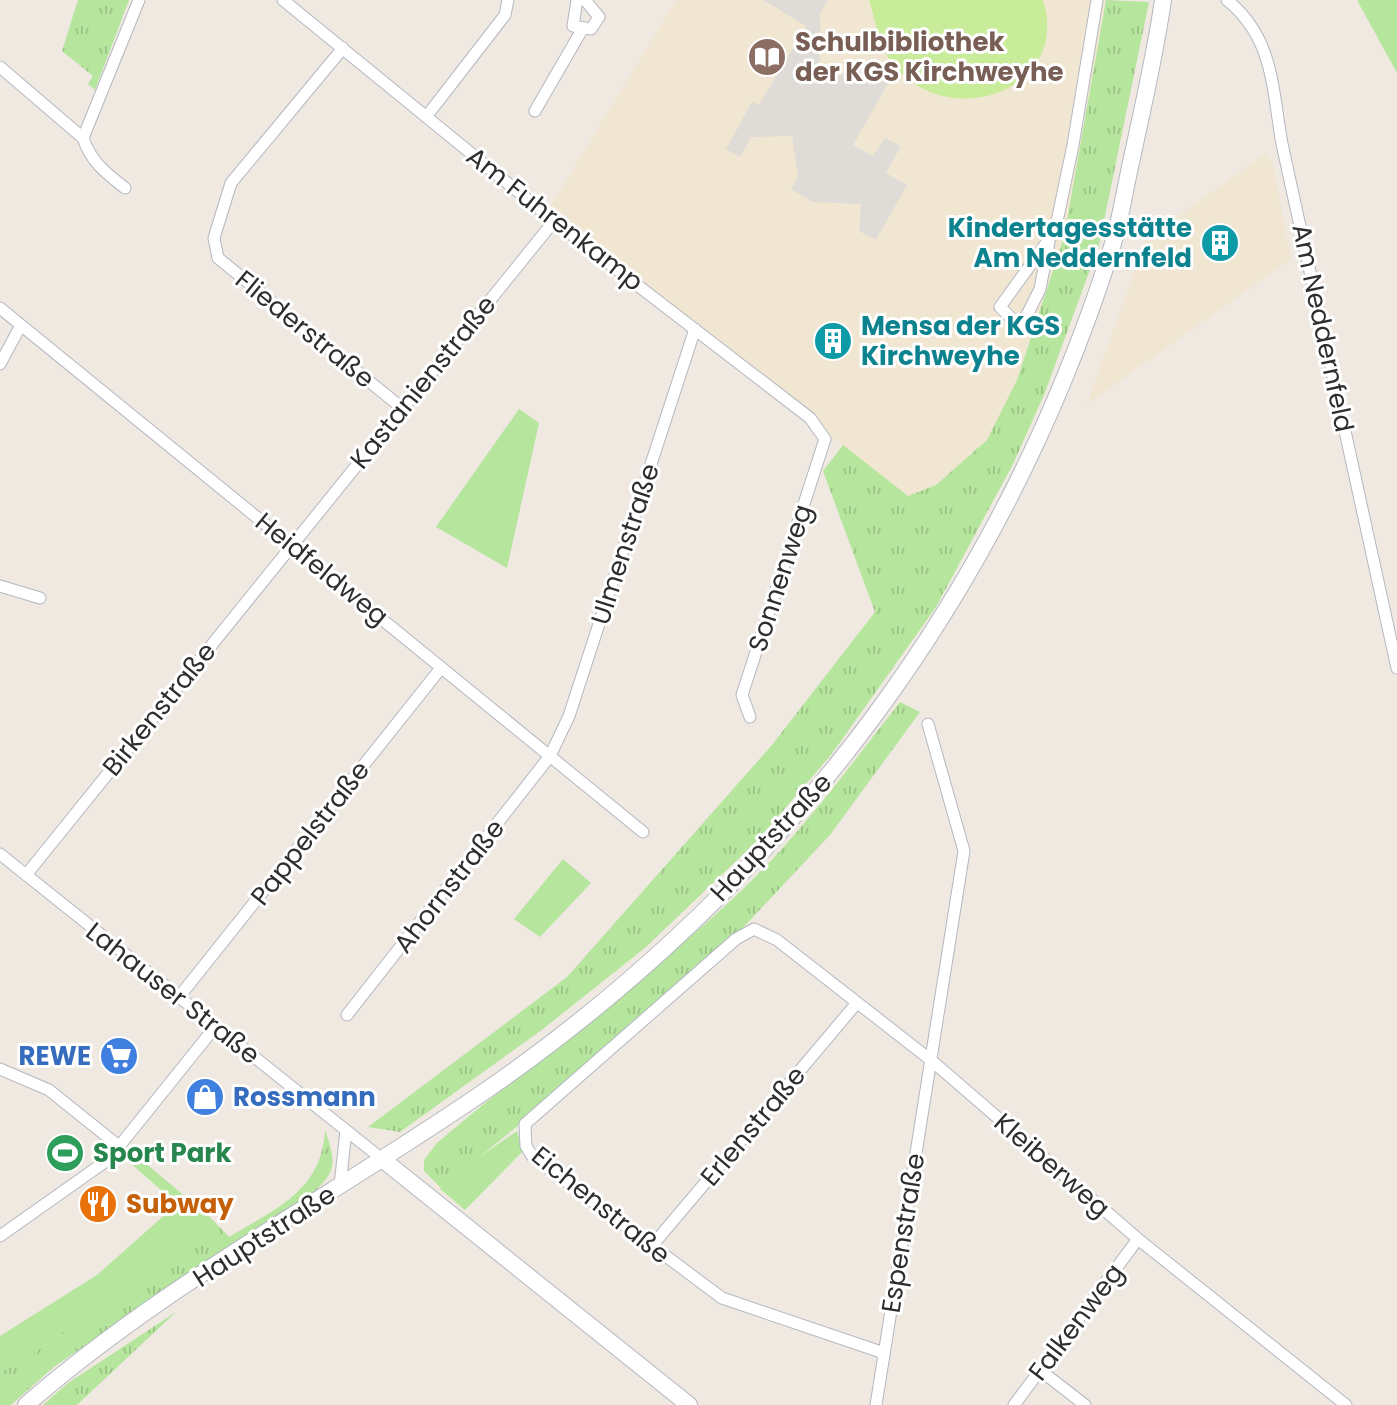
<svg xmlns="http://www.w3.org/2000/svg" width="1397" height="1405" viewBox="0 0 1397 1405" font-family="Poppins,sans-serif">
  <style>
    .education { fill: #f0e6d1 }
    .grass { fill: url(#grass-tufts) }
    .park { fill: #b6e59e }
    .pitch { fill: #c9ec9a }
    .plaza { fill: #dfdcd8 }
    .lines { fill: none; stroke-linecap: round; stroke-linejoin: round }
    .street-casing { stroke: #b4b7c1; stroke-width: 13 }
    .secondary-casing { stroke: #b4b7c1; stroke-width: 18 }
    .street { stroke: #fff; stroke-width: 11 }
    .secondary { stroke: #fff; stroke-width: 16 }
    .labels { text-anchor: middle; stroke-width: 6; stroke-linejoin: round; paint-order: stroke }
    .education-label { font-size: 26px; font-weight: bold; fill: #785e54; stroke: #fff; text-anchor: start }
    .street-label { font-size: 26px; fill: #2e2e2e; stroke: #fff }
    .culture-label { font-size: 26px; font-weight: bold; fill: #0d838f; stroke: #fff; text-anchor: end }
    .shop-label { font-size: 26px; font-weight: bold; fill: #366cbe; stroke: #fff; text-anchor: end }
    .leisure-label { font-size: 26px; font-weight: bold; fill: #27864d; stroke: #fff; text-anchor: start }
    .food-label { font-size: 26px; font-weight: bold; fill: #c56008; stroke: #fff; text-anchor: start }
  </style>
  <defs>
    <pattern id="grass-tufts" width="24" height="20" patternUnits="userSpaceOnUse" patternTransform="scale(2)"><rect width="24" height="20" fill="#b6e59e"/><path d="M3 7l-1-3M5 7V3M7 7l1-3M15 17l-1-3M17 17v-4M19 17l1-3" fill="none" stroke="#9dc588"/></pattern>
  </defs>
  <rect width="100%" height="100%" fill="#efe9e1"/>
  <path class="education" d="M676,0H1106L1064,237L1017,380L987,440L936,485L907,497L549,209Z
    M1265,154L1273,165L1291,259L1087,404L1146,239Z"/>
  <path class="grass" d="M78,0H129L95,90L88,84L93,76L62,51Z
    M1106,0L1149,2L1099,245L1044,395L1013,464L936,607L831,755L756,842L646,947L543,1029L400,1132L368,1127L567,977L772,745L875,612L823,471L843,445L908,496L936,485L987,440L1017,380L1064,237Z
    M900,702L920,712L830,835L737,934L525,1120L441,1188L424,1171V1160L437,1143C537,1058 644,982 740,892C800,835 849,767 900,702Z
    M325,1130C337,1165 337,1172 308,1197L55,1366L11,1405H0V1372L21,1362L145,1273L211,1218L229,1237C275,1209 322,1191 325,1130Z
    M176,1312L77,1405H43L68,1383Z"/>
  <path class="park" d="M1357,0H1397V73Z
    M519,409L539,423L507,568L436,527Z
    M563,859L591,883L540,937L514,919Z
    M517,1131L523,1151L465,1210L440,1189L459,1171Z
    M126,1147L211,1218L145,1273L21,1362L0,1372V1336L97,1275L177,1204L120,1154Z"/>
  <path class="pitch" d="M869,0H1043C1071,87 955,133 896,68C880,51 876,22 869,0Z"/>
  <path class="plaza" d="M763,0H828L819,15L821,29L815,39L820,59L815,77L828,81L871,61L894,73L853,145L873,156L885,138L901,146L886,173L907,185L876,240L859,231L861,204L813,202L791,189L798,176L792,136L751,137L740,157L726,149L752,102L759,105L806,26Z"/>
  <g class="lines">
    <defs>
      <path id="street" d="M283,0L554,221L810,418L825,439L742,695L750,717
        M577,0L573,26L591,29L599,17L585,0
        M1227,0C1274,38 1272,88 1282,144L1397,668
        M343,48L231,183L214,238L218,258L402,408
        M0,67L83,138L139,0
        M535,111L583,28
        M426,117L505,15L508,0
        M83,138C91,162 106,173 125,188
        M1049,242L1040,289L1023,323L1012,319L1000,307L1055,231L1073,145L1097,0
        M0,308L643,832
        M0,364L21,325
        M0,586L40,598
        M0,854L382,1159
        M26,875L554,221
        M179,997L441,668
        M347,1015L550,756L569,716L695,329
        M0,1069L49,1090L120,1147
        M340,1185L346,1131
        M0,1236L109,1159L215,1027
        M651,1247L856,1004
        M884,1353L722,1298L532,1156L526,1146L525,1124L736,939L754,929L777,940L932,1061L1138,1239L1346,1405
        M1040,1370L1085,1405
        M876,1405L964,851L928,724
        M1014,1405L1138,1239"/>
      <path id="secondary" d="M382,1159L689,1405
        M26,1405C170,1279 345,1190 501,1080C793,873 1003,590 1111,250C1120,223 1124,194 1130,167C1142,111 1155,56 1163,0"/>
    </defs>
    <use href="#street" class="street-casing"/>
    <use href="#secondary" class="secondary-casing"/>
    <use href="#street" class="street"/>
    <use href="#secondary" class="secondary"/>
  </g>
  <defs>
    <symbol id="library-disc" viewBox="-11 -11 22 22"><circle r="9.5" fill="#8d6e63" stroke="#fff"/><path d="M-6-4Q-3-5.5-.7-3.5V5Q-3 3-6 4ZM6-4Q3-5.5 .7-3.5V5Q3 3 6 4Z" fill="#fff"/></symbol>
    <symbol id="building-disc" viewBox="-11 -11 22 22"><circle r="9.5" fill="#0f9aa8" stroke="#fff"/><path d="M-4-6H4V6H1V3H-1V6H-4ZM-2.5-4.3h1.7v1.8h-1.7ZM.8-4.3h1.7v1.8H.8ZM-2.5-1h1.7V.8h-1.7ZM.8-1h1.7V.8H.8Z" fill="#fff"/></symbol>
    <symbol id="supermarket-disc" viewBox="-11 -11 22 22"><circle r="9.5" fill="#3f7fe0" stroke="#fff"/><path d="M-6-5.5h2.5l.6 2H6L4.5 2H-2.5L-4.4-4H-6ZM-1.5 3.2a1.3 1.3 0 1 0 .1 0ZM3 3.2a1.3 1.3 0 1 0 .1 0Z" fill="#fff"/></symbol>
    <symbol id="shop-disc" viewBox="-11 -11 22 22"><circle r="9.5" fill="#3f7fe0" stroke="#fff"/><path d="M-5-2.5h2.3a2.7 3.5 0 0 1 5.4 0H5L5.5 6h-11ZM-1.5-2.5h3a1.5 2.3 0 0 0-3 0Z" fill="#fff"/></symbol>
    <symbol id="stadium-disc" viewBox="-11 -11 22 22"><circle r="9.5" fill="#2e9e5b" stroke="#fff"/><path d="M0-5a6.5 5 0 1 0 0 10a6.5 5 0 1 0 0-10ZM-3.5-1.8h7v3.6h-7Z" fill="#fff"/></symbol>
    <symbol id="restaurant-disc" viewBox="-11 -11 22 22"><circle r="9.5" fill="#e8710a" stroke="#fff"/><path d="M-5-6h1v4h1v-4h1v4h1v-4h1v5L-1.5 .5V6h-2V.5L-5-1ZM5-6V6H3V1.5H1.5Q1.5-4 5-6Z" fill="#fff"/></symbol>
  </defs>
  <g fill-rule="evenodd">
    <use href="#library-disc" x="745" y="35" width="44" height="44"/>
    <use href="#building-disc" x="1198" y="221" width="44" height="44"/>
    <use href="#building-disc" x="811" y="319" width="44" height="44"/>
    <use href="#supermarket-disc" x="97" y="1034" width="44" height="44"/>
    <use href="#shop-disc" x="183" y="1075" width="44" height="44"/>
    <use href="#stadium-disc" x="43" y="1131" width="44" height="44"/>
    <use href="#restaurant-disc" x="76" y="1182" width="44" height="44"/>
  </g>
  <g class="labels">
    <g class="education-label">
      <text x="795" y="51">Schulbibliothek<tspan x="795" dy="30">der KGS Kirchweyhe</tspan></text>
    </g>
    <g class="street-label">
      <text transform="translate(555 219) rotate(38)" y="9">Am Fuhrenkamp</text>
      <text transform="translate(1323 328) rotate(78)" y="9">Am Neddernfeld</text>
      <text transform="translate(305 329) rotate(39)" y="9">Fliederstraße</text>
      <text transform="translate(423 382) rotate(-51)" y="9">Kastanienstraße</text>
      <text transform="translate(625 544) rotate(-72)" y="9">Ulmenstraße</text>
      <text transform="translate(322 569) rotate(39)" y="9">Heidfeldweg</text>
      <text transform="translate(780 578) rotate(-72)" y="9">Sonnenweg</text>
      <text transform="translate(159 709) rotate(-51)" y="9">Birkenstraße</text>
      <text transform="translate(310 833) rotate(-52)" y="9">Pappelstraße</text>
      <text transform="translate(771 837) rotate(-47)" y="9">Hauptstraße</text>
      <text transform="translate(449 886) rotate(-52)" y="9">Ahornstraße</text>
      <text transform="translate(173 993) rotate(38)" y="9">Lahauser Straße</text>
      <text transform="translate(753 1126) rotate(-50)" y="9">Erlenstraße</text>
      <text transform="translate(1052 1165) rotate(41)" y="9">Kleiberweg</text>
      <text transform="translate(601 1205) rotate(39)" y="9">Eichenstraße</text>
      <text transform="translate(903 1233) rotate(-81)" y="9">Espenstraße</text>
      <text transform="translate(264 1236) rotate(-33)" y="9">Hauptstraße</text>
      <text transform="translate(1076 1322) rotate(-53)" y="9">Falkenweg</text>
    </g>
    <g class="culture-label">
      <text x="1192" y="237">Kindertagesstätte<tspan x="1192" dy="30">Am Neddernfeld</tspan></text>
      <text x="861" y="335" text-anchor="start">Mensa der KGS<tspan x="861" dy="30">Kirchweyhe</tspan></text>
    </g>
    <g class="shop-label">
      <text x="91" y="1065">REWE</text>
      <text x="233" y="1106" text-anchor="start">Rossmann</text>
    </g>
    <g class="leisure-label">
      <text x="93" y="1162">Sport Park</text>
    </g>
    <g class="food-label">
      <text x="126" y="1213">Subway</text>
    </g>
  </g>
</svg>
